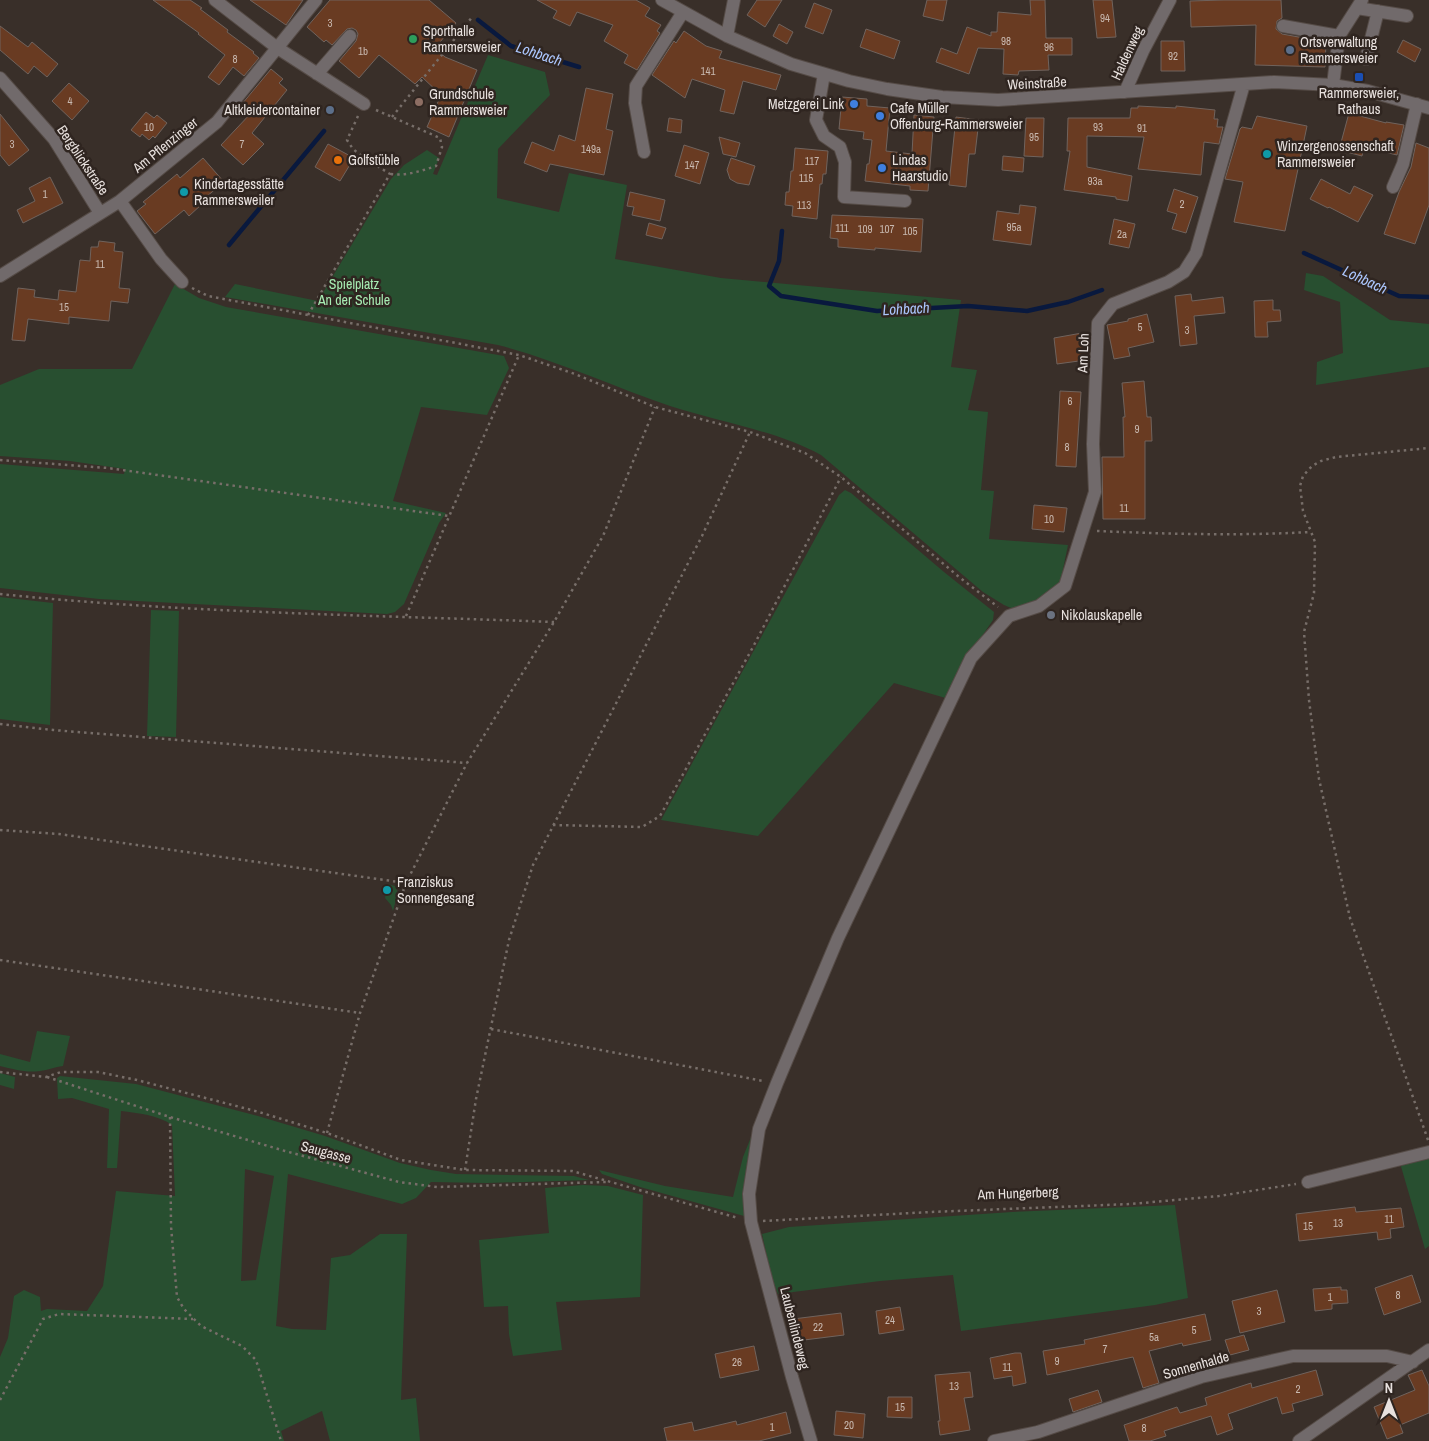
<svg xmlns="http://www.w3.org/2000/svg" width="1429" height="1441" viewBox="0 0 1429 1441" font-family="'Archivo Narrow',sans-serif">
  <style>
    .green { fill: #284f30; fill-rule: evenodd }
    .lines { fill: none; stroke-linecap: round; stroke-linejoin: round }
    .stream { stroke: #09193e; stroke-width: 4.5 }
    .building { fill: #693b22; stroke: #70635d }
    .minor-casing { stroke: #554b46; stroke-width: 14 }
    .path { stroke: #776e69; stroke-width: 2.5; stroke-dasharray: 2.5 4; stroke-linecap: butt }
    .minor { stroke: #716a6b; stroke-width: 12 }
    .leisure-dot { fill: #2e9e5b; stroke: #2f2520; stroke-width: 2 }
    .service-dot { fill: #5c6f8a; stroke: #2f2520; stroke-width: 2 }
    .transit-dot { fill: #1a4fb4; stroke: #2f2520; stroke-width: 2 }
    .education-dot { fill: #8d6e63; stroke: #2f2520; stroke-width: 2 }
    .shop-dot { fill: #3f7fe0; stroke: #2f2520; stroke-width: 2 }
    .culture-dot { fill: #0f9aa8; stroke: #2f2520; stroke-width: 2 }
    .food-dot { fill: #e8710a; stroke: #2f2520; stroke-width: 2 }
    .worship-dot { fill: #6b7280; stroke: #2f2520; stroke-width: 2 }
    .labels { text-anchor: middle; stroke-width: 5; stroke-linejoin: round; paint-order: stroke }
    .number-label { font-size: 11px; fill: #c8b8af }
    .poi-label { font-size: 14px; fill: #e8e1de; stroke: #2f2520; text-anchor: start }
    .street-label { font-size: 14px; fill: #e8e1de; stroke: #2f2520 }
    .park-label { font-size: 14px; fill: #a6ebb2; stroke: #2f2520 }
    .water-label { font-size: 15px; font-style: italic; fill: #acc7fe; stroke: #2f2520 }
  </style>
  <rect width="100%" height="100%" fill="#392f29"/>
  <path class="green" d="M488,55L545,72L550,95L498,149L497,198L559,212L569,173L627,185L615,259L721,278L961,300L951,367L977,370L968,410L988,412L981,490L994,491L989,539L1068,545L1061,579L1054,591L1018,611L1004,605L983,592L821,455C775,430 719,422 670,406C612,386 556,360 498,345L225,297L235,284L318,301L391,179L404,165L427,150L439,158L433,174L437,175Z
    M1306,273L1323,276L1390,320L1429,324V367L1316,385L1317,362L1343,353L1340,302L1304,290Z
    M175,284L199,298L226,307L504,356L509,368L487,415L421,407L393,501L446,513L439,523L404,604L395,612L387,614L99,599L0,588V464L124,474L125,469L70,461L0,456V385L39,369H132Z
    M845,490L851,493L944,572L994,612L993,620L967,658L949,699L894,683L758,836L661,820L839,495Z
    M0,597L53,603L50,725L0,719Z
    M151,610L179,611L176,737L147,736Z
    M388,884L395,886L398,892L393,911L391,905L385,898Z
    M37,1031L70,1036L63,1066C55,1067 48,1070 40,1071C26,1073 13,1069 0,1066V1054L30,1062Z
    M0,1073L15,1077L14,1089L0,1085Z
    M60,1076L136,1084L258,1116L325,1136L400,1163L431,1170L456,1174L574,1176L589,1180L487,1183L431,1182L416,1198L402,1204L288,1174L276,1326L292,1329L326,1330L331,1258L350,1255L380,1234H407L401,1400L416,1398L420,1441H330L322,1411L281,1431L284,1441H0V1357L8,1338L14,1296L24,1290L40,1297L41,1311L47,1309L87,1311L103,1286L116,1191L175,1196L172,1125C158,1115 138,1113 121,1111L117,1168H107L109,1109L72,1098L58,1099L57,1078ZM245,1169L274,1176L256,1280L241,1281Z
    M768,1095L745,1196L744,1216L640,1187L602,1174L599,1170L665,1186L733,1197L743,1157Z
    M1429,1157V1246L1425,1249L1400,1163Z
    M583,1185L608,1186L643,1195L640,1297L556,1302L562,1350L513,1356L509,1334L508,1306L484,1307L479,1240L549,1233L545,1188Z
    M1175,1205L1188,1298L1155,1305L961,1331L953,1275L880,1281L778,1294L772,1279L762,1234L789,1227L1012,1212Z"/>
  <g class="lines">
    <path class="stream" d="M478,20L511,46L579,67
      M782,231L779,261L769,286L781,296L877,311L968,306L1027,311L1068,302L1102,290
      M229,245L324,131
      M1304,253L1399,296L1429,297"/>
  </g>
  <path class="building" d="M153,0H190L202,8L200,9L228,30L227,32L254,52L253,53L259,58L244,76L233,67L219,85L208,77L225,55L198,34L199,33Z
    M250,0H303L286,25Z
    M330,0H429L456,23L435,48L445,57L477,70L449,137L427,127L441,95L422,77L415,84L379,55L359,78L339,61L356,41L358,34L356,30L352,28L347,29L332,45L326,40L324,42L307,27Z
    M537,0H636L650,8L645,16L661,25L657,31L660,33L637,70L624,63L628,55L604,41L613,25L577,12L570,26L553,18L557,11Z
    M757,0H782L765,27L747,15Z
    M927,0H947L943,21L923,16Z
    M1030,0H1045L1046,38H1072V55H1048L1049,70L1019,71L1018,75L1003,74L1004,49L978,48L969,74L936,62L941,48L957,54L967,27L991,36V32H997L998,12L1031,15Z
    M1093,0H1112L1116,37L1097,38Z
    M1224,0H1281L1282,18L1277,21L1276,29L1282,34L1326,42L1325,67L1255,65L1256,25L1191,27L1190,1Z
    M814,3L832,10L823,34L805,27Z
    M779,24L793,32L787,44L773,36Z
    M0,26L28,47L32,42L58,64L47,77L34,66L28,74L0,50Z
    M866,29L900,41L894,59L860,47Z
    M684,31L706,46L722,51L719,58L781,75L776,90L743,81L734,114L720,111L725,90L692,79L685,98L652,75L674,41L676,43Z
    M1403,40L1421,49L1415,62L1397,52Z
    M1161,41H1184L1185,71H1161Z
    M271,69L283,79L279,83L287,90L252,133L264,144L243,165L221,145L252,112L242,104Z
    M69,83L89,101L72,120L52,101Z
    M586,88L613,94L606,129L613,131L604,175L550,164L547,172L524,163L532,142L554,151L559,135L575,141Z
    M842,97L867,99V106L890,108L886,151L912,154L914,115L934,117L928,191L910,190V186L865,181L867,164H869L872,140L863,139L864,132L839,129Z
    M1138,106L1176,108V106L1215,110L1214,119H1218L1217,127H1223L1219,144L1204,142L1201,175L1138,169L1144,137L1087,136V167L1132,176L1128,201L1116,199V197L1064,190L1070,151H1067L1068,118H1130L1131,108H1138Z
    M146,112L154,118L157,115L167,123L155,138L153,136L149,140L142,134L140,137L131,130Z
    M1349,113L1386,123V122L1404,125L1397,155L1364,147L1362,156L1339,150Z
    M0,114L29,150L9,166L0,155Z
    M1257,116L1307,126L1285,231L1234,222L1243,182L1225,179L1240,129L1242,127L1252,129Z
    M956,117L979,120L975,154H969L966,187L949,185Z
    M669,118L682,120L681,133L667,131Z
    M1026,118H1044L1043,157L1024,156Z
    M719,137L740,143L736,157L723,154Z
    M1416,143L1429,148V205L1415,244L1384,234L1399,192L1411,167Z
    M328,144L354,158L340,181L315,167Z
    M684,145L709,153L700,184L675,176Z
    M795,148L828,151L826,174H823L822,184H820L817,219L792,216L793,206L785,205L786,192H789L791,171H793Z
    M1003,156L1024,158L1023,172L1002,170Z
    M203,158L224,182L200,202L202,204L189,216L184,210L155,234L137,211L146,204L143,202L177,174L180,178Z
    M731,158L755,166L749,185L737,183L730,179L727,170Z
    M50,177L63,203L23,223L17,210L35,201L29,188Z
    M1321,179L1350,194L1354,186L1373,195L1358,222L1329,207L1328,208L1310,199Z
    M1174,189L1198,197L1186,233L1172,229L1177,214L1167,211Z
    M630,192L665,200L660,221L632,215L634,207L627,206Z
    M1020,205L1036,207L1031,245L993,240L997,211L1019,214Z
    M832,215L923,219L921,252L875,248V250L838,247V239L830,238Z
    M1114,219L1135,224L1129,248L1109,244Z
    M649,223L666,228L662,239L646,235Z
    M99,241L115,243L114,251L123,252L119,288L130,289L128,303L111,301L109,321L69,317V324L28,319L25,341L12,340L18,288L35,290L34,297L58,300L59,290L76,292L80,260L90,261L91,247H98Z
    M1191,294L1192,301L1223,297L1225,313L1194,316L1197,344L1180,346L1175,296Z
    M1273,300V310H1280L1281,321L1267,322L1268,337H1255L1254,301Z
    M1147,314L1154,342L1128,348L1130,356L1114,359L1107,325L1128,321V319Z
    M1082,333L1086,360L1057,364L1054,338Z
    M1144,381L1147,417H1151L1152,441H1145V519H1103L1102,457H1124L1123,417H1125L1122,383Z
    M1060,391L1081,392L1076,467L1056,466Z
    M1034,505L1067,508L1064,532L1032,529Z
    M1355,1207L1356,1212L1401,1208L1404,1227L1390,1229L1391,1238L1378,1240L1377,1232L1299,1241L1296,1214Z
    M1412,1275L1421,1302L1384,1315L1375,1288Z
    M1341,1287V1290H1347L1348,1303L1332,1304V1309L1315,1311L1313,1289Z
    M1277,1290L1285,1322L1240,1333L1232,1301Z
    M900,1307L904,1330L879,1334L876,1311Z
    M841,1313L844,1335L796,1341L793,1319Z
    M1205,1314L1211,1340L1183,1346L1182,1343L1149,1351L1159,1383L1143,1388L1133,1357L1047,1375L1043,1351L1085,1344L1084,1340Z
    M1244,1335L1249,1350L1230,1355L1225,1340Z
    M754,1346L759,1370L720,1378L715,1354Z
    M1015,1353H1021L1026,1383L1013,1386L1012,1376L994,1379L990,1358Z
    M1316,1370L1323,1395L1292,1404L1294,1411L1282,1414L1277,1397L1228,1414L1233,1429L1217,1435L1211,1416L1164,1431L1166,1436L1150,1441H1129L1124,1425L1177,1407L1180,1413L1207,1405L1205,1398L1251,1383L1252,1388Z
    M1422,1370L1429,1386V1413L1400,1425L1403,1433L1387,1439L1374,1407L1415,1390L1408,1375Z
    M970,1372L973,1397L964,1398L970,1430L940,1435L938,1421H940L935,1375Z
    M1098,1390L1102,1402L1073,1412L1069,1399Z
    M888,1397H912V1418L887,1417Z
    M836,1411L865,1414L863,1438L834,1435Z
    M786,1412L791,1433L759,1441H667L664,1428L692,1422L694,1431L736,1421L737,1425Z"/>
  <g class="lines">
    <defs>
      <path id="minor" d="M215,0L276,47L364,104
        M662,0L727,36L791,64L849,81L887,89L942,97L998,100L1274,82L1333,85L1368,91L1429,108
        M1357,8L1407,16
        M1283,26L1339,36
        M727,36L734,0
        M1366,59L1378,11
        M317,74L350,36
        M824,74L816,120L824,136L840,147L845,162L844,197L905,201
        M0,78L54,139L100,213
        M1333,85L1339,36L1362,0
        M1125,92L1143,51L1170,0
        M644,152L635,103L636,86L683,12
        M1393,187L1403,164L1417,104
        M120,201L161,259L182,282
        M0,276L120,201L217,122L316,0
        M1308,1182L1429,1152
        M811,1441L792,1377L751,1222L749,1194L759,1129L777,1083L838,938L971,658L1009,616L1039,606L1065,586L1095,492L1093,444L1098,323L1113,304L1168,282L1184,272L1196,253L1244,84
        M994,1441L1038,1432L1201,1377L1293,1356H1387L1413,1362
        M1299,1441L1429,1350"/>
    </defs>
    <use href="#minor" class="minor-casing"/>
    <path class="path" d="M376,110L440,138L442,147L436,166C421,171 407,176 390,174
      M358,116L347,140L353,149L363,157L360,162
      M392,117L473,16
      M192,288L208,296L519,355L575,374L655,407L750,432L805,453L841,477L959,577L998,607
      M308,315L390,174L363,157
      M0,460L108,468L449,516
      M1097,531C1168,534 1239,536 1310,532
      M0,594C184,613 369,615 554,622
      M406,616L519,355
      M0,724L53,730L467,763
      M553,825L642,827L660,816L753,647L841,477
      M0,830L59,834L406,883
      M0,960L360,1013
      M491,1029L763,1081
      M0,1072L46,1077L61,1072H98L137,1080L259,1112L327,1133L401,1160L465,1170L572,1171L738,1218
      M47,1077L170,1117L285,1151L399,1182L437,1187L606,1182
      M170,1117L171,1226L177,1297L184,1309L201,1326L242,1346L256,1360L281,1441
      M327,1133L360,1013L406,883L467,763L554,622L603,536L655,407
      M1428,1140L1350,918L1319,779L1309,700L1304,632L1314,593L1315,542L1303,511L1300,486L1303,476L1312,466L1321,461L1336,457L1429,448
      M465,1170L476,1099L509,940L533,865L702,536L750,432
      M763,1221L931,1212L1131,1204L1219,1196L1296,1184
      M0,1400L43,1319L59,1314L193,1319"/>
    <use href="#minor" class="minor"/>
  </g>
  <circle class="leisure-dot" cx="413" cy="39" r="5"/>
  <g class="service-dot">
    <circle cx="1290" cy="50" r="5"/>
    <circle cx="330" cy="110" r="5"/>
  </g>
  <rect class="transit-dot" x="1354" y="72" width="10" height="10" rx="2.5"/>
  <circle class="education-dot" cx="419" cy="102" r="5"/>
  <g class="shop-dot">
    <circle cx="854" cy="104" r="5"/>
    <circle cx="880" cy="116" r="5"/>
    <circle cx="882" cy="168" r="5"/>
  </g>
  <g class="culture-dot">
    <circle cx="1267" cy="154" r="5"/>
    <circle cx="184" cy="192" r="5"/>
    <circle cx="387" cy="890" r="5"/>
  </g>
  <circle class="food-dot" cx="338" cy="160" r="5"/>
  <circle class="worship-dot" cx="1051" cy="615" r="5"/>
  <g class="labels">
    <g class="number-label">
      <text x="1105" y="22">94</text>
      <text x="330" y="27">3</text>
      <text x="1006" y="45">98</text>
      <text x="1049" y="51">96</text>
      <text x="363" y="55">1b</text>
      <text x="1173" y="60">92</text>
      <text x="235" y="63">8</text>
      <text x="708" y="75">141</text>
      <text x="70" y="105">4</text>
      <text x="149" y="131">10</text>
      <text x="1098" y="131">93</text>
      <text x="1142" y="132">91</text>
      <text x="1034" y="141">95</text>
      <text x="12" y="148">3</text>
      <text x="242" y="148">7</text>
      <text x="591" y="153">149a</text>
      <text x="812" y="165">117</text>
      <text x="692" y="169">147</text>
      <text x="806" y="182">115</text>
      <text x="1095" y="185">93a</text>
      <text x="45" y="198">1</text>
      <text x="1182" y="208">2</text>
      <text x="804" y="209">113</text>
      <text x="1014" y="231">95a</text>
      <text x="842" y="232">111</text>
      <text x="865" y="233">109</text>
      <text x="887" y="233">107</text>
      <text x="910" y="235">105</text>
      <text x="1122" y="238">2a</text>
      <text x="100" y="268">11</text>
      <text x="64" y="311">15</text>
      <text x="1140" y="331">5</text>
      <text x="1187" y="334">3</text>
      <text x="1070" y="405">6</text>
      <text x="1137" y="433">9</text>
      <text x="1067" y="451">8</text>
      <text x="1124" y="512">11</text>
      <text x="1049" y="523">10</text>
      <text x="1389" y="1223">11</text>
      <text x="1338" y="1227">13</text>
      <text x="1308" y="1230">15</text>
      <text x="1398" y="1299">8</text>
      <text x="1330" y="1301">1</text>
      <text x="1259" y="1315">3</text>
      <text x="890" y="1324">24</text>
      <text x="818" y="1331">22</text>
      <text x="1194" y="1334">5</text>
      <text x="1154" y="1341">5a</text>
      <text x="1105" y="1353">7</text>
      <text x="1057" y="1365">9</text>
      <text x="737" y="1366">26</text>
      <text x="1007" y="1371">11</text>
      <text x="954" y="1390">13</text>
      <text x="1298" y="1393">2</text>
      <text x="900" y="1411">15</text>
      <text x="849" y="1429">20</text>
      <text x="772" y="1431">1</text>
      <text x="1144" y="1432">8</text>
    </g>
    <g class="poi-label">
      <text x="423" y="36">Sporthalle<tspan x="423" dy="16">Rammersweier</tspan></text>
      <text x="1300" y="47">Ortsverwaltung<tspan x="1300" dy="16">Rammersweier</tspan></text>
      <text x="1359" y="98" text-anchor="middle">Rammersweier,<tspan x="1359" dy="16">Rathaus</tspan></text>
      <text x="429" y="99">Grundschule<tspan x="429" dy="16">Rammersweier</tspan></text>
      <text x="844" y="109" text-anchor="end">Metzgerei Link</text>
      <text x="890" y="113">Cafe Müller<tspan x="890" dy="16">Offenburg-Rammersweier</tspan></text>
      <text x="320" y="115" text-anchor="end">Altkleidercontainer</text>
      <text x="1277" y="151">Winzergenossenschaft<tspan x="1277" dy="16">Rammersweier</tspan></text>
      <text x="348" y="165">Golfstüble</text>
      <text x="892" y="165">Lindas<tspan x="892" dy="16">Haarstudio</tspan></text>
      <text x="194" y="189">Kindertagesstätte<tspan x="194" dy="16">Rammersweiler</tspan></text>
      <text x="1061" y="620">Nikolauskapelle</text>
      <text x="397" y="887">Franziskus<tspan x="397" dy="16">Sonnengesang</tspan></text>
    </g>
    <g class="street-label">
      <text transform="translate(1127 53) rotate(-65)" y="5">Haldenweg</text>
      <text transform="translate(1037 83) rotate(-3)" y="5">Weinstraße</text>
      <text transform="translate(165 145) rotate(-39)" y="5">Am Pflenzinger</text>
      <text transform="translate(83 160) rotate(56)" y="5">Bergblickstraße</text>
      <text transform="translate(1083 353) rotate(-88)" y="5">Am Loh</text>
      <text transform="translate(326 1152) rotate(15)" y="5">Saugasse</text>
      <text transform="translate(1018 1193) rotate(-2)" y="5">Am Hungerberg</text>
      <text transform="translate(795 1328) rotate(76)" y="5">Laubenlindeweg</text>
      <text transform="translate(1196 1365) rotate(-16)" y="5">Sonnenhalde</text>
    </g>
    <g class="park-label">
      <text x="354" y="289">Spielplatz<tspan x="354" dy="16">An der Schule</tspan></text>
    </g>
    <g class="water-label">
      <text transform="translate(539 54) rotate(18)" y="5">Lohbach</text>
      <text transform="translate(1365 280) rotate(25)" y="5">Lohbach</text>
      <text transform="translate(906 309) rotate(-3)" y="5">Lohbach</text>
    </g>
  </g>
  <g transform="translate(1389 1401)" stroke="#2f2520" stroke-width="4" paint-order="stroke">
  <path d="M0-4L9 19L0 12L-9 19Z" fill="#e8e1de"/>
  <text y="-8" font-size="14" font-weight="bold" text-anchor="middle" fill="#e8e1de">N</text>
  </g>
</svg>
